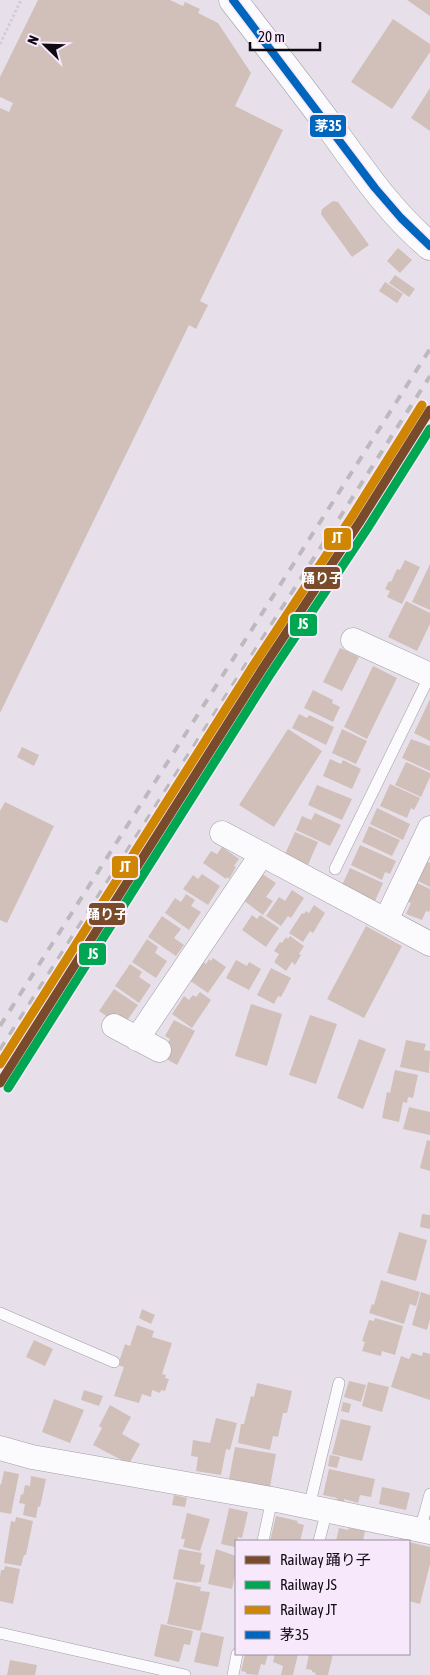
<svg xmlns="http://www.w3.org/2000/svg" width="430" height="1675" viewBox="0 0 430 1675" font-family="'Asap Condensed','Noto Sans JP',sans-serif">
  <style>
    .building { fill: #d0c0b9 }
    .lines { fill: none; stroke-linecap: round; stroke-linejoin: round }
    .service-casing { stroke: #a39da5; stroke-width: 12 }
    .minor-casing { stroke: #a39da5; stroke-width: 25 }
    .tertiary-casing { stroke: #a39da5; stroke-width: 29 }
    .path { stroke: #d0ced0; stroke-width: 3; stroke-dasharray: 2.5 2.5; stroke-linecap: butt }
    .service { stroke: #fbfafc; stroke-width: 11 }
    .minor { stroke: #fbfafc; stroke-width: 24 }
    .tertiary { stroke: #fbfafc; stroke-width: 28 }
    .rail { stroke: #bcbabd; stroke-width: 4; stroke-dasharray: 9 9; stroke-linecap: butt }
    .bus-1-casing { stroke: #f7e9fb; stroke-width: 11 }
    .bus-1 { stroke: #0065bd; stroke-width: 8 }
    .rail-1-casing { stroke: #f7e9fb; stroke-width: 12 }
    .rail-2-casing { stroke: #f7e9fb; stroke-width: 12 }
    .rail-3-casing { stroke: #f7e9fb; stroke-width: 12 }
    .rail-1 { stroke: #7a4b2a; stroke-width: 9 }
    .rail-2 { stroke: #00a651; stroke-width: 9 }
    .rail-3 { stroke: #cf8603; stroke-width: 9 }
    .line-badge { stroke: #f7e9fb; stroke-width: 2 }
    .badge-label { font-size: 14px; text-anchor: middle; font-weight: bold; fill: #fff }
  </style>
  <rect width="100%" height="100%" fill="#e7e0ea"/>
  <path class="building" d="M38,0H170L183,6L185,2L200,9L198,13L218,23L251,73L235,106L283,130L200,301L208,305L196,329L189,325L0,713V108L9,112L13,103L0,97V77Z
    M407,0H430V16Z
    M393,19L430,44V52L392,109L351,82Z
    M430,88V131L411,118Z
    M333,201L338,202L369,245L352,257L321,214L322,209Z
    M398,248L412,260L400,273L387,261Z
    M395,275L415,289L409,297L389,283Z
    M385,282L403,294L397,303L379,291Z
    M405,560L420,567L402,604L387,597L390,591L385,589L389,581L391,582L397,569L400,570Z
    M430,564V610L412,602Z
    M406,601L430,613V624L417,651L388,637Z
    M340,648L359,657L342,691L323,682Z
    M373,666L397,678L367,739L344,727Z
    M313,690L333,700L332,703L340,707L333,722L304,708Z
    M430,699V741L414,733Z
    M299,714L307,718L309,715L334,727L326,745L292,728Z
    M288,729L322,751L274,827L239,805Z
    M342,729L367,741L356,764L332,753Z
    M411,739L430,746V771L402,758Z
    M22,747L39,755L34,766L17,757Z
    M330,759L341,764L343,760L361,769L352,789L323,776Z
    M406,762L430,773V777L421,797L395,785Z
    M390,784L420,798L414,810L411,808L407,818L380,806Z
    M317,785L352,799L342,820L308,805Z
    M5,802L54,826L7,923L0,920V811Z
    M377,808L410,824L403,840L370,824Z
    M315,813L341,825L330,846L296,830L302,816L311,820Z
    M369,826L400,840L392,856L362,842Z
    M295,832L318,842L308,865L285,854Z
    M360,845L396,861L390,874L385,872L382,880L351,865Z
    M222,847L239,859L234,866L236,867L229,879L227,877L226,879L203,863L211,851L217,854Z
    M425,861L430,863V887L416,880Z
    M350,868L383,883L375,901L342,885Z
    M261,873L276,883L266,897L273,901L263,915L243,900Z
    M202,874L220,886L208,905L183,889L193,875L198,879Z
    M415,882L430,889V909L429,912L426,911L422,920L406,914L411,903L406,901Z
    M292,890L304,898L291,918L288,916L281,926L266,916L279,897L285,901Z
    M186,894L195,900L191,906L201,912L189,930L165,913L175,898L181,902Z
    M314,905L325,913L313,933L310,931L303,942L289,933L302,913L304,914L306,911L309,913Z
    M252,915L257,919L260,915L279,928L266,947L242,930Z
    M162,916L181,929L174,938L184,945L176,956L148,937Z
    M366,926L402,946L364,1018L327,999Z
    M290,936L304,946L299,954L301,955L295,965L292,962L286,971L274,962L279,954L274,951L280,942L282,943L286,937L288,939Z
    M147,939L158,947L155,953L167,961L156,978L132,962Z
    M213,958L226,967L208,993L189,980L202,961L206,964L209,959L211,961Z
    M236,960L247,966L249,962L261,969L249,990L226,978Z
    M130,964L142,972L139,977L151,985L139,1003L115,986Z
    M271,968L291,978L281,997L278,996L274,1004L257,995Z
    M114,989L138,1005L126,1022L115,1014L111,1019L99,1011Z
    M200,992L211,1000L192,1028L172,1014L184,996L189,1000L193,995L196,997Z
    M251,1004L282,1014L267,1066L235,1056Z
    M310,1015L337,1024L316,1084L289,1075Z
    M174,1020L195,1031L177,1065L161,1056L170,1039L165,1036Z
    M359,1039L386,1049L363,1109L337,1098Z
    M406,1040L426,1044L424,1050L430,1051L429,1073L400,1067Z
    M395,1070L418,1075L413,1098L408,1097L407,1103L403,1102L399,1122L382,1118L387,1092L390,1093Z
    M409,1107L430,1112V1135L403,1129Z
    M427,1140L430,1141V1171L420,1168Z
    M422,1214L430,1215V1229L420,1227Z
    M399,1232L427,1240L416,1281L387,1273Z
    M381,1280L420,1292L416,1306L410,1304L404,1324L369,1313L372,1304L374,1305Z
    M421,1292L430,1295V1319L427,1330L412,1325Z
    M142,1309L155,1315L151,1324L139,1318Z
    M375,1318L403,1326L395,1355L382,1351L381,1356L362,1351L365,1342L362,1341L369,1320L374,1321Z
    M137,1325L154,1331L152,1337L172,1343L162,1374L166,1375L165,1378L169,1379L165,1391L161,1390L160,1393L152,1390L151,1397L142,1394L139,1403L114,1396L124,1367L118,1365L125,1344L130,1346Z
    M34,1340L53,1349L45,1366L26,1357Z
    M423,1352L430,1354V1400L391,1387L401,1356L409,1359L412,1353L422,1356Z
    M349,1381L366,1385L361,1402L344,1397Z
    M368,1382L389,1387L382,1412L362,1406Z
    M257,1383L292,1391L287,1413H283L278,1437L273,1436L270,1450L238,1443L241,1424H244L251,1396L254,1397Z
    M84,1390L103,1396L99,1406L81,1400Z
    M54,1399L84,1410L70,1443L42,1432Z
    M343,1402L351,1404L349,1413L341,1411Z
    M110,1405L131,1417L122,1434L140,1444L129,1464L93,1445L102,1428L99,1426Z
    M216,1418L237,1423L230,1450L226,1449L221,1475L196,1471L198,1457L191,1456L193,1440L210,1443Z
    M341,1419L371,1426L362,1461L332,1454Z
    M235,1447L276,1454L270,1487L229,1479Z
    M330,1455L340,1457L337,1468L328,1466Z
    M329,1469L375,1479L371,1497L360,1495L358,1503L344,1499V1503L336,1502L337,1498L323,1495Z
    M4,1471L19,1474L11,1514L0,1512V1484L1,1485Z
    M31,1476L46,1479L40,1507L38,1506L36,1518L23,1515L25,1504L19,1503L21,1494L23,1495L25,1485L30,1486Z
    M382,1487L410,1493L406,1510L379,1504Z
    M174,1495L187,1498L185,1507L172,1505Z
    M229,1508L248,1512L242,1538L238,1537L235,1547L221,1544Z
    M187,1513L210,1519L200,1551L183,1547L185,1539H181Z
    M276,1516L298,1521L297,1523L304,1525L300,1541H270Z
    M16,1517L33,1521L26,1555H24L21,1566L4,1563L11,1521L15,1522Z
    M339,1528L348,1530L349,1528L365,1531L363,1541H336Z
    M409,1542L430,1547V1564L420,1604L409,1601Z
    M179,1549L202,1553L200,1564L205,1565L201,1582H197V1583L173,1579Z
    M216,1549L236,1556V1570L232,1589L208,1584Z
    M5,1566L20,1569L13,1604L0,1601V1577L1,1570H4Z
    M176,1582L201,1587L200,1591L210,1592L201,1631L167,1624Z
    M161,1624L193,1631L190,1645L184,1644L179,1662L154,1656Z
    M201,1632L224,1637L218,1667L194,1662Z
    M245,1654H268L265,1665L261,1664L258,1675L246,1674V1672L241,1671Z
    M275,1654H298L293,1675H281L283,1666L273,1662Z
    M309,1654H333L328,1675H315L316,1673L312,1672V1670L306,1669Z
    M10,1660L37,1665L35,1675H7Z"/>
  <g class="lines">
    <defs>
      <path id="service" d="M335,869L430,675
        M0,1313L114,1362
        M309,1507L339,1383
        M420,1530L430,1494
        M263,1541L272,1499
        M319,1541L327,1510
        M0,1633L185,1675
        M233,1675L237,1654"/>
      <path id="minor" d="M353,640L430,675
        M222,833L430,944
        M386,920L430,828
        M114,1026L159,1050
        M137,1039L262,854
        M0,1448L32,1457L272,1499L430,1532"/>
      <path id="tertiary" d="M233,0C265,41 297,82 328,124C360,167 388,211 430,246"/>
    </defs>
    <use href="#service" class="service-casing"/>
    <use href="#minor" class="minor-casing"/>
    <use href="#tertiary" class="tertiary-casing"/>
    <path class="path" d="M0,44L21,0"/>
    <use href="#service" class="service"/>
    <use href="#minor" class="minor"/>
    <use href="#tertiary" class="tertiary"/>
    <path class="rail" d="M0,1026L430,349
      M0,1050L430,376"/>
    <defs>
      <path id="bus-1" d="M233,0L375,188L401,218L430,246"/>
    </defs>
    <use href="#bus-1" class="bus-1-casing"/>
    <use href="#bus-1" class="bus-1"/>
    <defs>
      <path id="rail-1" d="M0,1083L261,671L359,523L430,410"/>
      <path id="rail-2" d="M8,1088L269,676L367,529L430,429"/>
      <path id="rail-3" d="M0,1064L253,666L351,518L422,405"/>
    </defs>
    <use href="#rail-1" class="rail-1-casing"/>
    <use href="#rail-2" class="rail-2-casing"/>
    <use href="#rail-3" class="rail-3-casing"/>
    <use href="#rail-1" class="rail-1"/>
    <use href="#rail-2" class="rail-2"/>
    <use href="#rail-3" class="rail-3"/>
  </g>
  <g class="line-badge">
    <rect x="309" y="114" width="38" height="24" rx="5" fill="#0065bd"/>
    <rect x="323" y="527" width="29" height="24" rx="5" fill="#cf8603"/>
    <rect x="303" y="566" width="38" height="24" rx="5" fill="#7a4b2a"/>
    <rect x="289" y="613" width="29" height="24" rx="5" fill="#00a651"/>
    <rect x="111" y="855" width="28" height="24" rx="5" fill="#cf8603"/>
    <rect x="88" y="902" width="38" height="24" rx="5" fill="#7a4b2a"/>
    <rect x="78" y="942" width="29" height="24" rx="5" fill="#00a651"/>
  </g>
  <g class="badge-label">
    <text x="328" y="131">茅35</text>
    <text x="337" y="543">JT</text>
    <text x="322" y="583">踊り子</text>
    <text x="303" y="629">JS</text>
    <text x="125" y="872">JT</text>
    <text x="107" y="919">踊り子</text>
    <text x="93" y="959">JS</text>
  </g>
  <rect x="235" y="1540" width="175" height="115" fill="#f7e9fb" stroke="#9a909d"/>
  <rect x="245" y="1556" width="25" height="8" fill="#7a4b2a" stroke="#9a909d"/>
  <text x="280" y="1565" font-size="15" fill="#0f0a10">Railway 踊り子</text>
  <rect x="245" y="1581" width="25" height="8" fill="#00a651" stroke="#9a909d"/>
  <text x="280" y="1590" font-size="15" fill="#0f0a10">Railway JS</text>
  <rect x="245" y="1606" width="25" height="8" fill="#cf8603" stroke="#9a909d"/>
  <text x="280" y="1615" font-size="15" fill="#0f0a10">Railway JT</text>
  <rect x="245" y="1631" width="25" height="8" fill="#0065bd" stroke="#9a909d"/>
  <text x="280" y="1640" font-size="15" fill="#0f0a10">茅35</text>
  <g transform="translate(45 45) rotate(293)" stroke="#f7e9fb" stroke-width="4" paint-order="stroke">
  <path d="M0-4L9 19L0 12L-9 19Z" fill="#0f0a10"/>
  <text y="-8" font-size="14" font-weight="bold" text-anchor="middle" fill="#0f0a10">N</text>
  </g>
  <path d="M250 42v8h70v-8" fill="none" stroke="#0f0a10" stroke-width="2.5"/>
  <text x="258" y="42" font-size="15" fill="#0f0a10" stroke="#f7e9fb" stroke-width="4" paint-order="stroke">20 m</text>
</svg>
